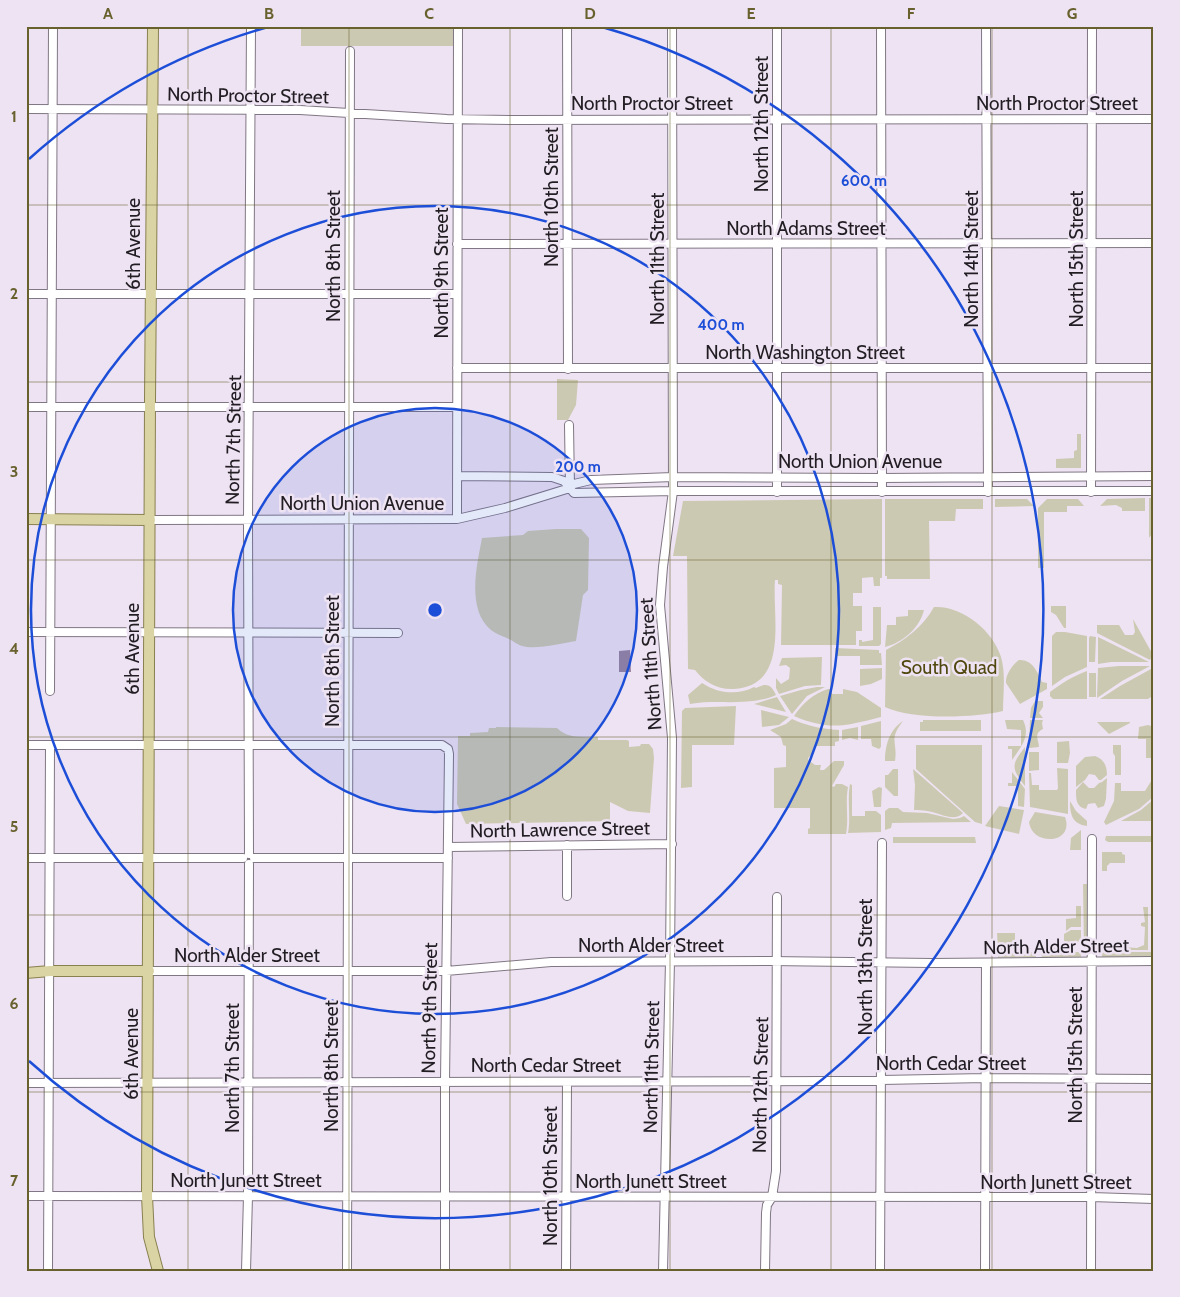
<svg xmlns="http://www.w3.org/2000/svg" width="1180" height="1297" viewBox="0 0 1180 1297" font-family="Cabin,sans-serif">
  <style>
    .green { fill: #ccc9b3 }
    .water { fill: #9986a1 }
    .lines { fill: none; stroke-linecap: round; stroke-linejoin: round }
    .minor-casing { stroke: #807784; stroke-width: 10 }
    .major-casing { stroke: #898050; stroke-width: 12 }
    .minor { stroke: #fff; stroke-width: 8 }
    .major { stroke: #dad3a4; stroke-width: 10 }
    .grid { fill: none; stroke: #68612d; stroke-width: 1; stroke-opacity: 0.55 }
    .ring { fill: none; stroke: #1d4ed8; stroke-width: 2.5 }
    .labels { text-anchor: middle; stroke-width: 5; stroke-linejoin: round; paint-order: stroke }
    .street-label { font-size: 19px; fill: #211d23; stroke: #eee3f2 }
    .park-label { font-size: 19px; fill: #50480f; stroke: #eee3f2 }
    .centre { fill: #1d4ed8; stroke: #eee3f2; stroke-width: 2.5 }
    .ring-label { font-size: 15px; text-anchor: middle; font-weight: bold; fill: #1d4ed8; stroke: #eee3f2; stroke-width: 5; stroke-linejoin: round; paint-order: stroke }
    .neatline { fill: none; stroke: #68612d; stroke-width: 2 }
    .grid-label { font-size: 16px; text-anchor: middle; font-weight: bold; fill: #68612d }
  </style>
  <rect width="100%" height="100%" fill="#eee3f2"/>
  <path class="green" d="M301,26H455L454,46H301Z
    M557,379L578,380L576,405L568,420H557Z
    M1077,434H1081V468H1056V459L1074,458V451L1077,450Z
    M1145,498V511H1122V508L1116,505L1100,506L1107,499Z
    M1149,498H1154V531L1149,538Z
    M882,499V578H880V586H874L873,577L862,578V593H853V606H862V631H856V645H781L782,585L778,584V580H775C772,616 790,686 734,689C718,690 704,682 695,670L688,669L687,556H673L683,501Z
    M885,499H983V509H956L955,521H929L930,579H887V576H885Z
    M995,499H1027L1034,506L995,507Z
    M1047,499H1078L1084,506H1067V512H1044V568H1038V508Z
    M556,529H581L589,538L588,590L583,595L576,641C562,643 536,650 522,646C518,645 513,641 509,639C503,636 496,634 491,630C466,609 477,565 482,538L523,535L528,531Z
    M1051,606H1066V628H1064L1056,615L1051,612Z
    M873,607H881V644L879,646H859V640H862V642L873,640Z
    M934,607C961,605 993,630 1001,657C1006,674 1003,694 1003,711C974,718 911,720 885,707L886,650C905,640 923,627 934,607Z
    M908,610H924C920,628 902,643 885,647L887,625H896V617L908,616Z
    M1133,619L1153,655L1150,660L1097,633V625H1119L1125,635H1133L1135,632Z
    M1056,632H1065L1087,636V667L1065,677L1052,686V636Z
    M1090,636L1096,637L1095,662H1089V638Z
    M1098,637L1149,662H1111L1098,664Z
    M835,648L879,650V653H881L882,665H860V656H835Z
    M822,657L821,685L805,686L779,694L776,688V678L781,684L789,679L790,668L786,665L779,666L782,658Z
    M1019,660C1032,659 1037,671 1042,682L1047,683V689L1020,704L1006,683C1005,675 1013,664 1019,660Z
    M1119,666H1150L1122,681L1097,698L1098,668Z
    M882,668V679L871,684L860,686V669Z
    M1151,669L1154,672V695L1148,699H1100L1120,686Z
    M1087,671V699H1053L1050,696V692C1062,683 1073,676 1087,671Z
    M1089,673H1096V697H1089Z
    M702,683C717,693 737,696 754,687L756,688C766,683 771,684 776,695C749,707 718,699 690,704L688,695Z
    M817,687H825L807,696L792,714L780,696L801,690Z
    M828,689H831L832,694H843V689L857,692L881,708V717C846,726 829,731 794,716C803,703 813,694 828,689Z
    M777,697L786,712L754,704Z
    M1035,701H1043V707L1039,713L1043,718H1030L1031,708Z
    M736,706L734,745H692V787L681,788L682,711L685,708Z
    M761,710L789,717L779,725L762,727Z
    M792,719C807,726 822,729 839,730V741L835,742V746H815L813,753L808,758L809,764L811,762L815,765H821L820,770H824L834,761H844V765L832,786L834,787L836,784H842L848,787C845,803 849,818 846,834H808V829L810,828V808H774V768L786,767V746L783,745L781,737L770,730L786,724Z
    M923,720H981V731H920V722H923Z
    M1005,720H1023C1031,736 1021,747 1012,760V749H1008V746H1021V730L1007,729Z
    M1030,720H1043L1042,723L1043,729C1033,734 1039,740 1039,747L1029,748Z
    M881,721V747L879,749L872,746L871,739H861V726Z
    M903,721C888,740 898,742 895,761H885C885,746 889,730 903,721Z
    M1097,722H1130V723L1109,734Z
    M1148,725L1154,727V758H1146V739H1138L1139,727Z
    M496,727L557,728C568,739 583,737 598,737V740H627L629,741V747L640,746L641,744H649L653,749L654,758L650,813L628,811L610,802V821L466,824L457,804L458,736H470V733L488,732L489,728H496Z
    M858,727V740L850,738L842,740V730Z
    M1069,741L1070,753L1068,763H1057V742Z
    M916,745H982V824L975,822L916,769Z
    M1113,745H1121V775H1115V756L1113,753Z
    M1025,747V786C1011,768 1011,765 1025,747Z
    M1029,752H1039V770L1029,771Z
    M1095,756C1104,759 1107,766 1107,775L1101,780H1099L1095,775L1089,774L1085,780L1076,787V766L1085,757Z
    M1154,762L1153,797L1139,809L1106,825L1104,822L1114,801L1115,783H1121V791H1145L1153,778Z
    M1057,768L1068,769V814L1030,807L1029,773H1031L1032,785H1039V790H1057L1058,788Z
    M893,769H898V796H894L885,787V775H888Z
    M913,769L963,813C954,823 938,812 927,811C923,810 918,810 914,810L915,785Z
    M1012,772L1025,789L1024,807L1018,806V786H1008V783H1012Z
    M1107,778L1106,799L1104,806L1098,808L1095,803L1088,804L1086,809C1076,807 1076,799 1076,790L1083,782L1089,788H1094L1099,783L1102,782Z
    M850,784L852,785V816H865V811H876L881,815V832L848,833C851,817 847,801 850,784Z
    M879,787L882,788L881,807H874L872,791Z
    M1154,799V821H1121L1141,810Z
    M1070,801L1076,811L1087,821V826C1072,824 1070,814 1070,801Z
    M999,806L1024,810L1019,834L985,826Z
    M889,808H898L903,812L927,813L953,819L960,818L964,816L971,822L892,823L891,828L885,830V811Z
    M1035,812L1065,817C1075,844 1032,847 1029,822Z
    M1081,830V850H1070L1071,838Z
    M1106,836H1154V842H1108L1105,840Z
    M893,837H975L976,843H893Z
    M1102,852H1122V854L1125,855V863H1110L1107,866V871H1102Z
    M1083,884H1087L1088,950H1084Z
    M1076,906H1081V927H1071L1066,931V919L1076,918Z
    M1143,907H1148V950H1121L1122,947L1137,948L1144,945L1145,927L1141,926V923L1145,922Z
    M1071,930H1081V941C1067,944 1065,951 1050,951L1052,945L1064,944V934Z
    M997,933H1015V947H1022L1021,951H998Z
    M1036,952V957L998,958V953Z
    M1041,952H1081V957H1042Z
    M1102,952H1154V957L1102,958Z"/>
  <path class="water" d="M630,650L631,672H619V651Z"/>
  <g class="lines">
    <defs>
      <path id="minor" d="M567,26L568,369
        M881,26L882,492
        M986,26L988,492
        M26,109L300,110L447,119L515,120L1154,119
        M457,244L1154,243
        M26,294H457
        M457,368H1154
        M26,407H457
        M569,425L570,488
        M457,476L552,477L564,481L574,493L673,491H1154
        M777,492V26
        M1091,492L1092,26
        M457,519L458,26
        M150,520L457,519L505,508L570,488L574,484L591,480L673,477L882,478L1154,476
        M26,632L398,633
        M50,691L53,26
        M26,745H442L448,749L449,754L445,1082V1271
        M567,845V896
        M448,847L672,844
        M249,854L248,520L251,26
        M26,858H243
        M254,858H448
        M149,971H446L551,962L769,961L932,963L1154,961
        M26,1083L829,1081L985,1078L1154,1079
        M26,1196L1091,1197L1154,1199
        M48,1271L50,745
        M246,1271L248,1196L249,864
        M347,1271L350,51
        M566,1271L567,1082
        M663,1271L670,961L672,738L660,605L663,567L673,491L672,26
        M765,1271L766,1213L767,1205L772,1197L776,1171L777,897
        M880,1271L882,843
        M985,1271L986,963
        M1091,1271L1092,839"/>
      <path id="major" d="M153,26L150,400L147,1196L149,1237L158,1271
        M26,519L150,520
        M26,973L50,971H149"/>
    </defs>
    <use href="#minor" class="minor-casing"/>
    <use href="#major" class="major-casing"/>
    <use href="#minor" class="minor"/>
    <use href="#major" class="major"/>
  </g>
  <path class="grid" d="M188,26V1271M349,26V1271M510,26V1271M670,26V1271M831,26V1271M992,26V1271M26,205H1154M26,382H1154M26,560H1154M26,737H1154M26,915H1154M26,1092H1154"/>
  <circle cx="435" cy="610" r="202" fill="#1d4ed8" fill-opacity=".12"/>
  <g class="ring">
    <circle cx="435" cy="610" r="202"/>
    <circle cx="435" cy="610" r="404"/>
    <path d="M29 159A607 607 0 0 1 268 27M602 27A607 607 0 1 1 29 1061"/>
  </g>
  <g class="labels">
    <g class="street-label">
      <text transform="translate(248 95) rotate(1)" y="7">North Proctor Street</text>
      <text x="652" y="110">North Proctor Street</text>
      <text x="1057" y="110">North Proctor Street</text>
      <text transform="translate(761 124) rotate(-90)" y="7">North 12th Street</text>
      <text transform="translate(551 197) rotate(-90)" y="7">North 10th Street</text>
      <text x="806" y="235">North Adams Street</text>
      <text transform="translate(133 244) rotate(-90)" y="7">6th Avenue</text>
      <text transform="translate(333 256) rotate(-90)" y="7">North 8th Street</text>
      <text transform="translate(657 259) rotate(-90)" y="7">North 11th Street</text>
      <text transform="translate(971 259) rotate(-90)" y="7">North 14th Street</text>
      <text transform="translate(1076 259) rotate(-90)" y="7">North 15th Street</text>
      <text transform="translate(441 273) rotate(-90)" y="7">North 9th Street</text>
      <text x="805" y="359">North Washington Street</text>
      <text transform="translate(233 440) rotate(-89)" y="7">North 7th Street</text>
      <text x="860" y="468">North Union Avenue</text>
      <text x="362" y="510">North Union Avenue</text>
      <text transform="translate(132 649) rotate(-90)" y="7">6th Avenue</text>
      <text transform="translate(332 661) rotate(-90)" y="7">North 8th Street</text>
      <text transform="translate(650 664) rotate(-94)" y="7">North 11th Street</text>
      <text transform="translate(560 829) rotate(-1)" y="7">North Lawrence Street</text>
      <text x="651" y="952">North Alder Street</text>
      <text transform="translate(1056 946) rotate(-1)" y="7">North Alder Street</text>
      <text x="247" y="962">North Alder Street</text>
      <text transform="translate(865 967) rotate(-90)" y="7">North 13th Street</text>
      <text transform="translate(429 1008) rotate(-89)" y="7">North 9th Street</text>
      <text transform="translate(131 1054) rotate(-90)" y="7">6th Avenue</text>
      <text transform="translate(1075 1055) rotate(-90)" y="7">North 15th Street</text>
      <text x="951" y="1070">North Cedar Street</text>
      <text x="546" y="1072">North Cedar Street</text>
      <text transform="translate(331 1066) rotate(-90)" y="7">North 8th Street</text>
      <text transform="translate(651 1067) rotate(-89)" y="7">North 11th Street</text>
      <text transform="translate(232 1068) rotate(-90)" y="7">North 7th Street</text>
      <text transform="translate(760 1085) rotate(-89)" y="7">North 12th Street</text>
      <text transform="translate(550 1176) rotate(-90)" y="7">North 10th Street</text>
      <text x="246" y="1187">North Junett Street</text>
      <text x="651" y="1188">North Junett Street</text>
      <text x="1056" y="1189">North Junett Street</text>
    </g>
    <g class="park-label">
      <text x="949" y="674">South Quad</text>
    </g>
  </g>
  <circle cx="435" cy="610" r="8" class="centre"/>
  <g class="ring-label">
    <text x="864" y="186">600 m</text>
    <text x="721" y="330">400 m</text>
    <text x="578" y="472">200 m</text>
  </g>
  <rect width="1180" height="1297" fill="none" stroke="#eee3f2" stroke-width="55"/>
  <rect x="28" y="28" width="1124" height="1242" class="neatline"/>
  <g class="grid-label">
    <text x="108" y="19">A</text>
    <text x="269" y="19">B</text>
    <text x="429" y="19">C</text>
    <text x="590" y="19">D</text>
    <text x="751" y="19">E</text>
    <text x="911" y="19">F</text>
    <text x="1072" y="19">G</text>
    <text x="14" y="122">1</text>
    <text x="14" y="299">2</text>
    <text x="14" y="477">3</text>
    <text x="14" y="654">4</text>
    <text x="14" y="832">5</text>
    <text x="14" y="1009">6</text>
    <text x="14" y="1186">7</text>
  </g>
</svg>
